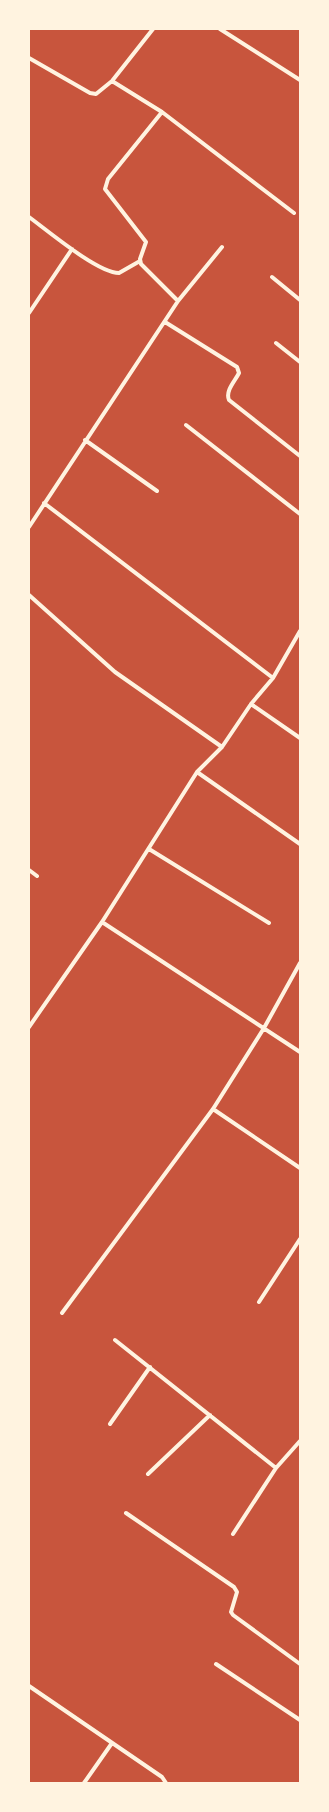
<svg xmlns="http://www.w3.org/2000/svg" width="329" height="1812" viewBox="0 0 329 1812" font-family="'Fira Sans Condensed',sans-serif">
  <style>
    .lines { fill: none; stroke-linecap: round; stroke-linejoin: round }
    .minor { stroke: #fff3e0; stroke-width: 4 }
  </style>
  <rect width="100%" height="100%" fill="#c8553d"/>
  <g class="lines">
    <path class="minor" d="M220,29L300,80
      M29,58L90,93L96,94L112,81L153,29
      M112,81L162,112L294,213
      M162,112L108,179L105,189L146,242L140,259L141,264L178,301
      M29,217C48,231 98,273 119,273L140,261
      M272,277L300,300
      M29,313L72,249
      M165,322L237,367L239,373C235,381 225,391 229,400L300,456
      M276,343L300,362
      M186,425L300,514
      M85,440L157,491
      M44,503L273,678
      M29,527L178,301L222,247
      M29,595L115,672L222,747
      M251,704L300,738
      M197,772L300,844
      M149,849L269,923
      M29,870L37,876
      M102,922L300,1052
      M29,1027L102,922L197,772L222,747L251,704L273,678L300,631
      M213,1109L300,1168
      M259,1302L300,1239
      M62,1313L213,1109L264,1028L300,963
      M115,1340L276,1468
      M110,1424L150,1367
      M148,1474L210,1415
      M126,1513L234,1587L237,1592L231,1612L233,1615L300,1664
      M233,1534L276,1468L300,1441
      M216,1664L300,1720
      M29,1686L162,1777L166,1783
      M84,1783L112,1743"/>
  </g>
  <rect width="329" height="1812" fill="none" stroke="#fff3e0" stroke-width="60"/>
</svg>
